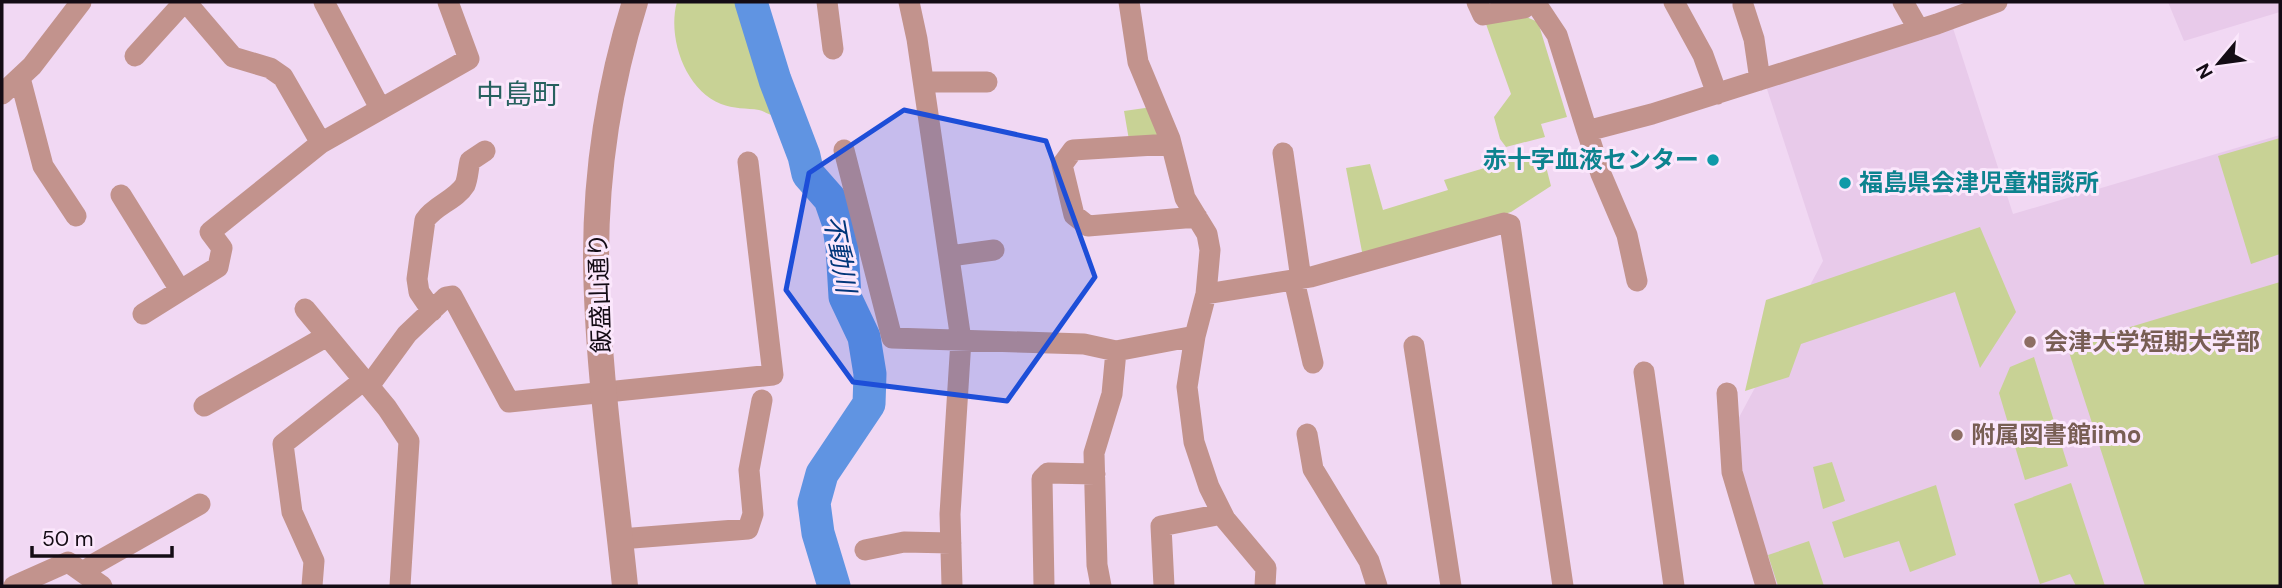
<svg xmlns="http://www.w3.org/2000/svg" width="2282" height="588" viewBox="0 0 2282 588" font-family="'DM Sans','Noto Sans JP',sans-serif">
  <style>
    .built { fill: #e8caea }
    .green { fill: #c8d295 }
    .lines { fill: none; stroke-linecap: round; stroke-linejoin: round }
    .river { stroke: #6094e2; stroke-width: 33 }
    .minor { stroke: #c2938d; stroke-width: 21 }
    .tertiary { stroke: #c2938d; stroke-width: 26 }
    .marked { fill: #1d4ed8; fill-opacity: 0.2; stroke: #1d4ed8; stroke-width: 5; stroke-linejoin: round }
    .culture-dot { fill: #0f9aa8; stroke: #fbe7fc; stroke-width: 2.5 }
    .education-dot { fill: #8d6e63; stroke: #fbe7fc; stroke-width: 2.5 }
    .labels { text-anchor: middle; stroke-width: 6; stroke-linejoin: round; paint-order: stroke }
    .culture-label { font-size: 24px; font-weight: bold; fill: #0d838f; stroke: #fbe7fc; text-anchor: end }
    .street-label { font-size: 24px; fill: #140c15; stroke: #fbe7fc }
    .education-label { font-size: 24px; font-weight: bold; fill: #785e54; stroke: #fbe7fc; text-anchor: start }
    .water-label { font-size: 26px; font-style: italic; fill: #01367a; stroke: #fbe7fc }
    .quarter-label { font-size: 28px; fill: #27615f; stroke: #fbe7fc }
  </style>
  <rect width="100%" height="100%" fill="#f1d8f3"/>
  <path class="built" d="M2168,2H2280V12L2184,41Z
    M1952,25L2013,214L2280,135V586H1773L1742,474L1736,423L1823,261L1765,83Z"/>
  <path class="green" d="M677,2H737L779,116C771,117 767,112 759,110C747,108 733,109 721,104C685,90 667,37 677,2Z
    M1522,15L1538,22L1567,117L1541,124L1545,137L1506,147L1500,139L1494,117L1511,94L1486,24Z
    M1152,107L1163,139L1129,140L1124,111Z
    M2280,138V254L2251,264L2218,156Z
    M1542,151L1551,186L1511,212L1363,257L1346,168L1370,164L1383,210L1448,190L1444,180Z
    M1980,227L2016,312L1980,368L1955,292L1801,344L1789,377L1745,391L1766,300Z
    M2280,282V586H2145L2067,346Z
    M2034,357L2068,466L2025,480L1999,393L2010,367Z
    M1832,462L1845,501L1823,509L1813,467Z
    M2071,483L2105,586H2076L2070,574L2040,584L2014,504Z
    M1936,485L1956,555L1910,572L1899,541L1844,558L1832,522Z
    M1809,541L1824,586H1778L1768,555Z"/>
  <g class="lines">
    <path class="river" d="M751,2L775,80L804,156L808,174L830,199L838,222L842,247L845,297L864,337L870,374L869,404L822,474L814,503L818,533L834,586"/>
    <path class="minor" d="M186,2L233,57L270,68L283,77L321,143L469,59L448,2
      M324,2L380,108
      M827,2L833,49
      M909,2L917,39L961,340L950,514L952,586
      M1129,2L1138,62L1170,139L1185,198L1207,234L1210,250L1206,294L1195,336L1187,387L1194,442L1209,487L1225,519L1266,568L1265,586
      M1477,2L1483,15L1524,8L1530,2
      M1535,2L1557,35L1587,131
      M1674,2L1703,55L1717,94
      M1903,2L1919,30
      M1743,5L1754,39L1760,80
      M135,56L184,2
      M20,78L43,166L76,216
      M924,82H987
      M2,94L32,66L81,2
      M1171,144L1073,150L1062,165L1074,215L1088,226L1197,217
      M844,150L892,338L1084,344L1116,351L1195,336
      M1283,153L1301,279
      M121,195L180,290
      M950,256L994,250
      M1294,280L1313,363
      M1637,281L1627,235L1601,174L1587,131L1652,114L1937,24L1997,2
      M1206,294L1311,277L1504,223L1510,225L1563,586
      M305,309L387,408L409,441L400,586
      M432,311L419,292L417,279L425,220C435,205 456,200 465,185C468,178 468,169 470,161L485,151
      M143,314L218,267L222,248L210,232L321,143
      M1414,346L1451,586
      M1644,372L1674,586
      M369,386L407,334L446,297L452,296L509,402L773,375L748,162
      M1727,393L1732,472L1766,586
      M204,406L327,336
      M1307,434L1313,469L1369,561L1377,586
      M620,539L748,529L753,514L749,470L762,400
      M865,550L904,542L951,543
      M84,572L96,563L200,504
      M14,586L68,562L102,586
      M312,586L314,561L292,512L283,444L364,380
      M1044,586L1042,479L1048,473L1095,474
      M1101,586L1097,565L1094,453L1112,394L1116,351
      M1164,586L1161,526L1222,514"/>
    <path class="tertiary" d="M625,586C614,477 597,368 596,258C596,171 609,85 635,2"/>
  </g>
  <path class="marked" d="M904,110L1046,141L1095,277L1007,401L853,382L786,290L809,173Z"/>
  <g class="culture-dot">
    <circle cx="1713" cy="160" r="7"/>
    <circle cx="1845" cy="183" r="7"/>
  </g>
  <g class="education-dot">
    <circle cx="2030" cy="342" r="7"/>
    <circle cx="1957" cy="435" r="7"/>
  </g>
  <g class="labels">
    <g class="culture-label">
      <text x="1699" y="168">赤十字血液センター</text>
      <text x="1859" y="191" text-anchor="start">福島県会津児童相談所</text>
    </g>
    <g class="street-label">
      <text transform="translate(600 293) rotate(-92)" y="8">飯盛山通り</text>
    </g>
    <g class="education-label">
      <text x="2044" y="350">会津大学短期大学部</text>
      <text x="1971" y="443">附属図書館iimo</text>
    </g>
    <g class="water-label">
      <text transform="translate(840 254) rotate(80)" y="9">不動川</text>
    </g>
    <g class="quarter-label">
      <text x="518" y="104">中島町</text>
    </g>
  </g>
  <rect width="2282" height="588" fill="none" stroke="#140c15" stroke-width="7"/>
  <g transform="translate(2219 63) rotate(241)" stroke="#fbe7fc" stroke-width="5" paint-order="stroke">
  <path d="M0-5L12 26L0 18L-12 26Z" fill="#140c15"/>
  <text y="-10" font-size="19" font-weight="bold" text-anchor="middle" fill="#140c15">N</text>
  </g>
  <path d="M32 546v10h140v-10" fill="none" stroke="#140c15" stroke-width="3.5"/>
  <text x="42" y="546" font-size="21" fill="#140c15" stroke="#fbe7fc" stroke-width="5" paint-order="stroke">50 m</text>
</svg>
